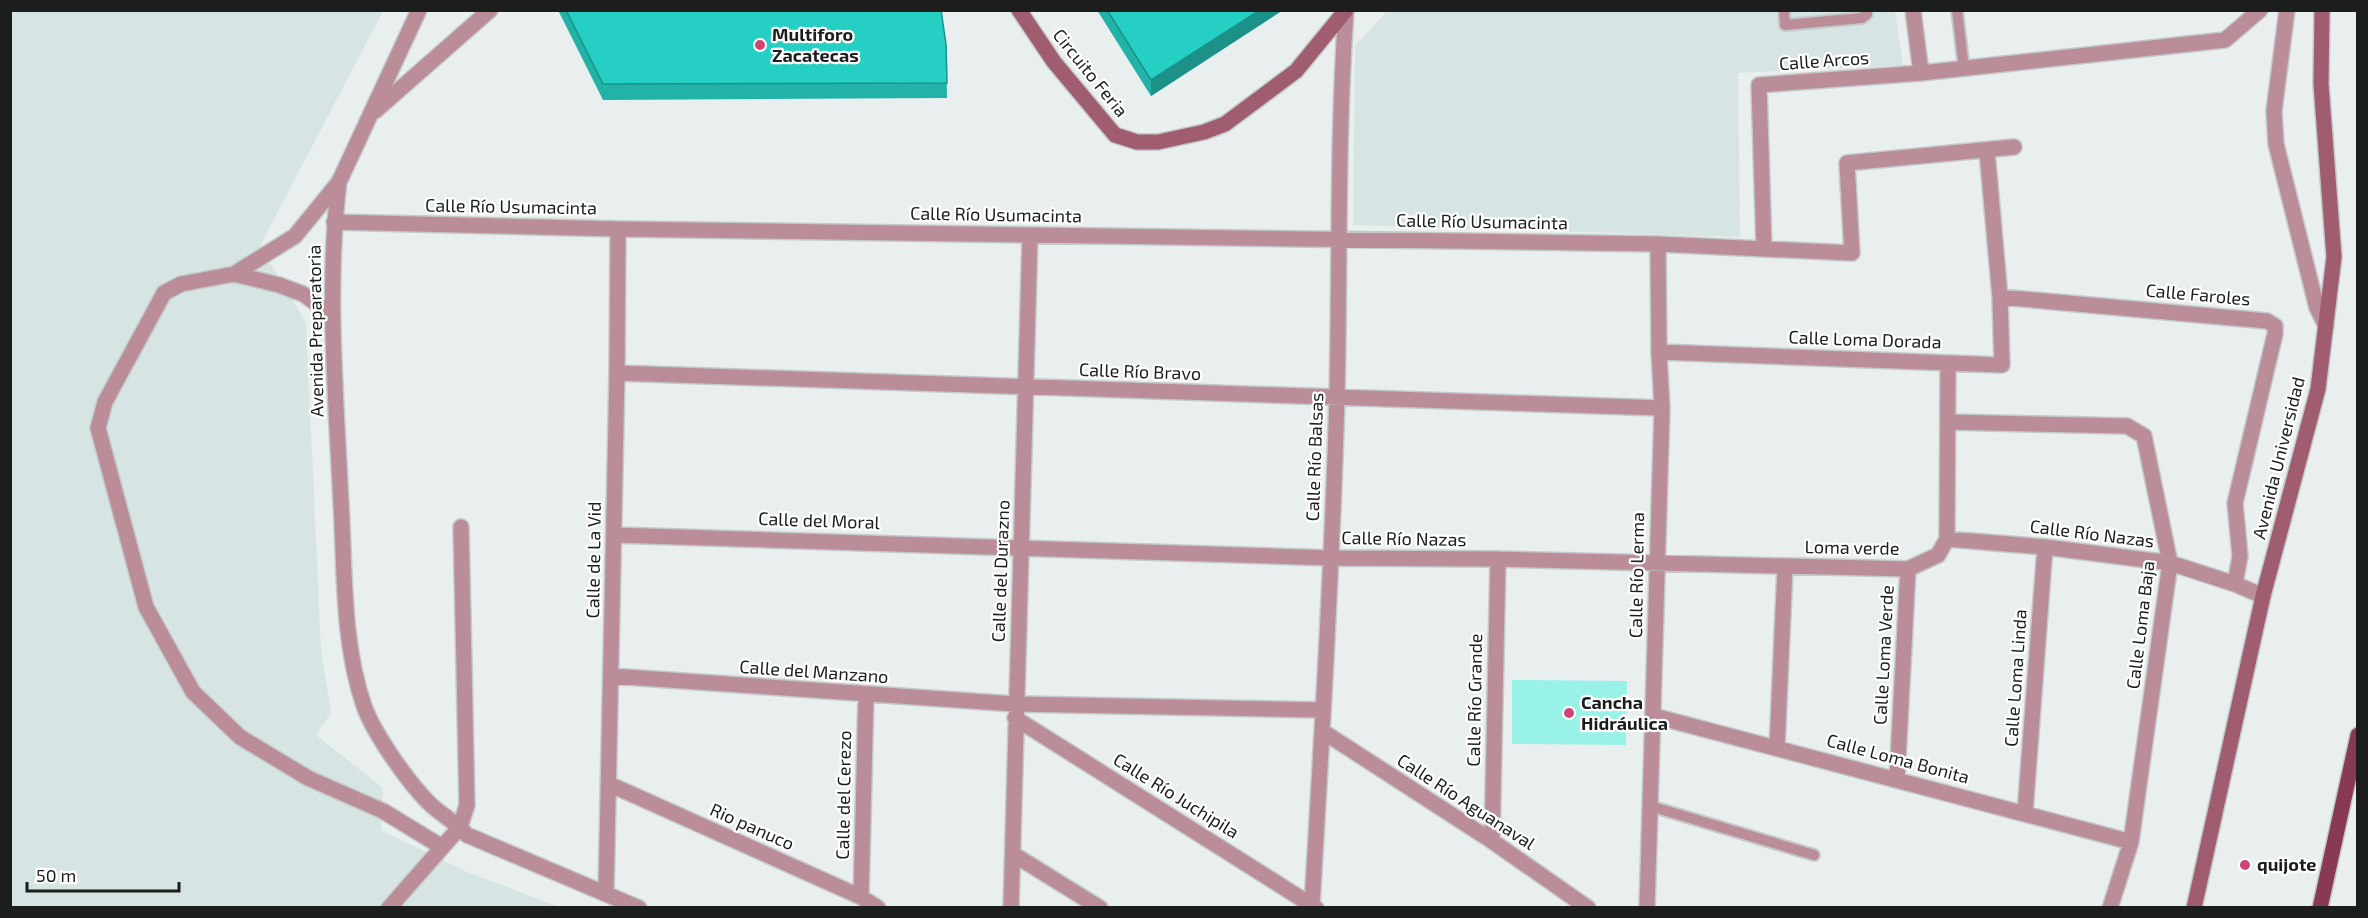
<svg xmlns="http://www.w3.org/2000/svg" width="2368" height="918" viewBox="0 0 2368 918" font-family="'Exo 2',sans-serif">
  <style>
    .built { fill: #d6e5e3 }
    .green { fill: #99f2e8 }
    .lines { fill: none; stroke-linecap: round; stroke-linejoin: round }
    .lane-casing { stroke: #c4c9c9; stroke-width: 14 }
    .street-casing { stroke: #c4c9c9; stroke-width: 18 }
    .secondary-casing { stroke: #c4c9c9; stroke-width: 18 }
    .primary-casing { stroke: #c4c9c9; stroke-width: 18 }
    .lane { stroke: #bb8d98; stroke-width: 10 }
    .street { stroke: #bb8d98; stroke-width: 15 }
    .secondary { stroke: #9f5d6f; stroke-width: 15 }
    .primary { stroke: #883a53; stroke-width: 15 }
    .wall { fill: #21b2a8 }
    .shaded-wall { fill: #1b9188 }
    .building { fill: #26cfc3; stroke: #1b9188; stroke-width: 1.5 }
    .poi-dot { fill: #cf4375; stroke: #fff; stroke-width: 2 }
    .labels { text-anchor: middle; stroke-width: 4.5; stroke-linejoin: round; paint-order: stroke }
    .poi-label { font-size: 18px; font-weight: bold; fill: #1c1e1e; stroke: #fff; text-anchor: start }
    .street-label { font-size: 18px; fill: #1c1e1e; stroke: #fff }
  </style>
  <rect width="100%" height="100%" fill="#e9efee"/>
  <path class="built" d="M10,11H383L260,246L306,323L321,649L331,713L316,735L383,788L381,830L465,871L559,907H11Z
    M1387,11H1895L1903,65L1738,73L1740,237L1353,225L1355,46Z"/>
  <path class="green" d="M1512,680L1627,681L1626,745L1512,744Z"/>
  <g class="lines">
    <defs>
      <path id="lane" d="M1784,10L1785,25L1862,18L1867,14V10
        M1957,10L1964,69
        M1650,806L1814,855"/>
      <path id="street" d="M419,10L339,182L295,236L234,274L181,284L164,293L105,402L98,428L146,607L193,692L240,737L308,778L383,811L442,847
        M2287,10L2274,111L2276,144L2317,308L2326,326
        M1921,73L2225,40L2260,10
        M375,111L490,10
        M339,182C326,289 336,396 341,504C345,571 342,642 364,706C374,734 408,782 429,803C441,815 456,822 467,835L639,908
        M334,222L618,229L1658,244L1852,253L1847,163L2014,147
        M1764,249L1759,85L1921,73L1913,10
        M234,274L279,285L303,294L331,314
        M2000,297L2267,321L2275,326V334L2235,503L2240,556L2235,584
        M1659,352L2002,365L2000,297L1987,151
        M617,373L1662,408
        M1948,422L2127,426L2144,436L2170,563L2131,842L2110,908
        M614,535L1331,558L1498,559L1908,569L1938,555L1947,539L1948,363
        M1947,539L2045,547L2170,563L2235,584L2263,596
        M611,676L1015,704L1322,710
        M1654,716L2131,842
        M1015,718L1316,908
        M1322,731L1492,841L1588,908
        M1777,748L1785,567
        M1897,779L1908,569
        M609,784L861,897L878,908
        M2025,813L2045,547
        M1492,841L1498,559
        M1013,854L1100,908
        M606,893L617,373L618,229
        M861,897L866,695
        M389,908L460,827L467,805L461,527
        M1011,908L1030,235
        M1308,908L1312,905C1322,736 1332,566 1337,397C1340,268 1337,139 1346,11
        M1647,908L1662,408L1659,352L1658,244"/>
      <path id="secondary" d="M1019,10L1054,62L1115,135L1137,142H1158L1204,132L1225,124L1296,71L1346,10
        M2194,908L2263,596L2318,389L2334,257L2321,84L2322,10"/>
      <path id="primary" d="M2320,908L2358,735"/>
    </defs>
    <use href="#lane" class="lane-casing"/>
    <use href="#street" class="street-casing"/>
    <use href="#secondary" class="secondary-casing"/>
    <use href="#primary" class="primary-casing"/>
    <use href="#lane" class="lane"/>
    <use href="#street" class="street"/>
    <use href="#secondary" class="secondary"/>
    <use href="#primary" class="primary"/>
  </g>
  <path class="wall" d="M558,10H941L946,44L947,98L603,100Z
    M1097,10H1283L1151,96Z"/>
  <path class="shaded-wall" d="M1260,10H1283L1151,96V80Z"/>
  <path class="building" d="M566,10H941L946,44L947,83L603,84Z
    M1107,10H1260L1151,80Z"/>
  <g class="poi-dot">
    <circle cx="760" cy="45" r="6"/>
    <circle cx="1569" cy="713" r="6"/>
    <circle cx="2245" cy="865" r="6"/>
  </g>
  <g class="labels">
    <g class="poi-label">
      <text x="772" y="41">Multiforo<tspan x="772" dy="21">Zacatecas</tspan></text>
      <text x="1581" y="709">Cancha<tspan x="1581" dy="21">Hidráulica</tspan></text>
      <text x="2257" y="871">quijote</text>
    </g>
    <g class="street-label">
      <text transform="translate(1824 61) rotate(-4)" y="6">Calle Arcos</text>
      <text transform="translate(1090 73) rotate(51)" y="6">Circuito Feria</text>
      <text transform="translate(511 207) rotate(1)" y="6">Calle Río Usumacinta</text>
      <text transform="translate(996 215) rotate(1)" y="6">Calle Río Usumacinta</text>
      <text transform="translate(1482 222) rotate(1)" y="6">Calle Río Usumacinta</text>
      <text transform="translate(2198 295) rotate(5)" y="6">Calle Faroles</text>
      <text transform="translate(316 331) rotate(-91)" y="6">Avenida Preparatoria</text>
      <text transform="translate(1865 340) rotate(2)" y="6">Calle Loma Dorada</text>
      <text transform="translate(1140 372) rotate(2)" y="6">Calle Río Bravo</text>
      <text transform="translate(1315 457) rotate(-88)" y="6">Calle Río Balsas</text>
      <text transform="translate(2279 458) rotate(-76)" y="6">Avenida Universidad</text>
      <text transform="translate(819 521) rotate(2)" y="6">Calle del Moral</text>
      <text transform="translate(2092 534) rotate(7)" y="6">Calle Río Nazas</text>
      <text transform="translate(1404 539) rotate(1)" y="6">Calle Río Nazas</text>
      <text transform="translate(1852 548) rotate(1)" y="6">Loma verde</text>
      <text transform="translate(594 560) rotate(-89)" y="6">Calle de La Vid</text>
      <text transform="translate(1001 571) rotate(-88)" y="6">Calle del Durazno</text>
      <text transform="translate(1637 575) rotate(-89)" y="6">Calle Río Lerma</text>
      <text transform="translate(2141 625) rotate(-83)" y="6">Calle Loma Baja</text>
      <text transform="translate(1884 655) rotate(-87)" y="6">Calle Loma Verde</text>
      <text transform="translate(814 672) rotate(4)" y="6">Calle del Manzano</text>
      <text transform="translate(2016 678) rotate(-86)" y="6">Calle Loma Linda</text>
      <text transform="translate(1475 700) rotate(-89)" y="6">Calle Río Grande</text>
      <text transform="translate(1898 759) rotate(15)" y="6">Calle Loma Bonita</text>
      <text transform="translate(844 795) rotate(-89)" y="6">Calle del Cerezo</text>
      <text transform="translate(1176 796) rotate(32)" y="6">Calle Río Juchipila</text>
      <text transform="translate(1466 802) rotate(33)" y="6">Calle Río Aguanaval</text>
      <text transform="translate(752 827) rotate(24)" y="6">Rio panuco</text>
    </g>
  </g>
  <rect width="2368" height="918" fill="none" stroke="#1c1e1e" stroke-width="24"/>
  <path d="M27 882v9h152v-9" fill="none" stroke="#1c1e1e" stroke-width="3"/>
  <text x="36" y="882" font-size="18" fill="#1c1e1e" stroke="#ffffff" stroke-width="4.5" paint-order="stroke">50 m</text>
</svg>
